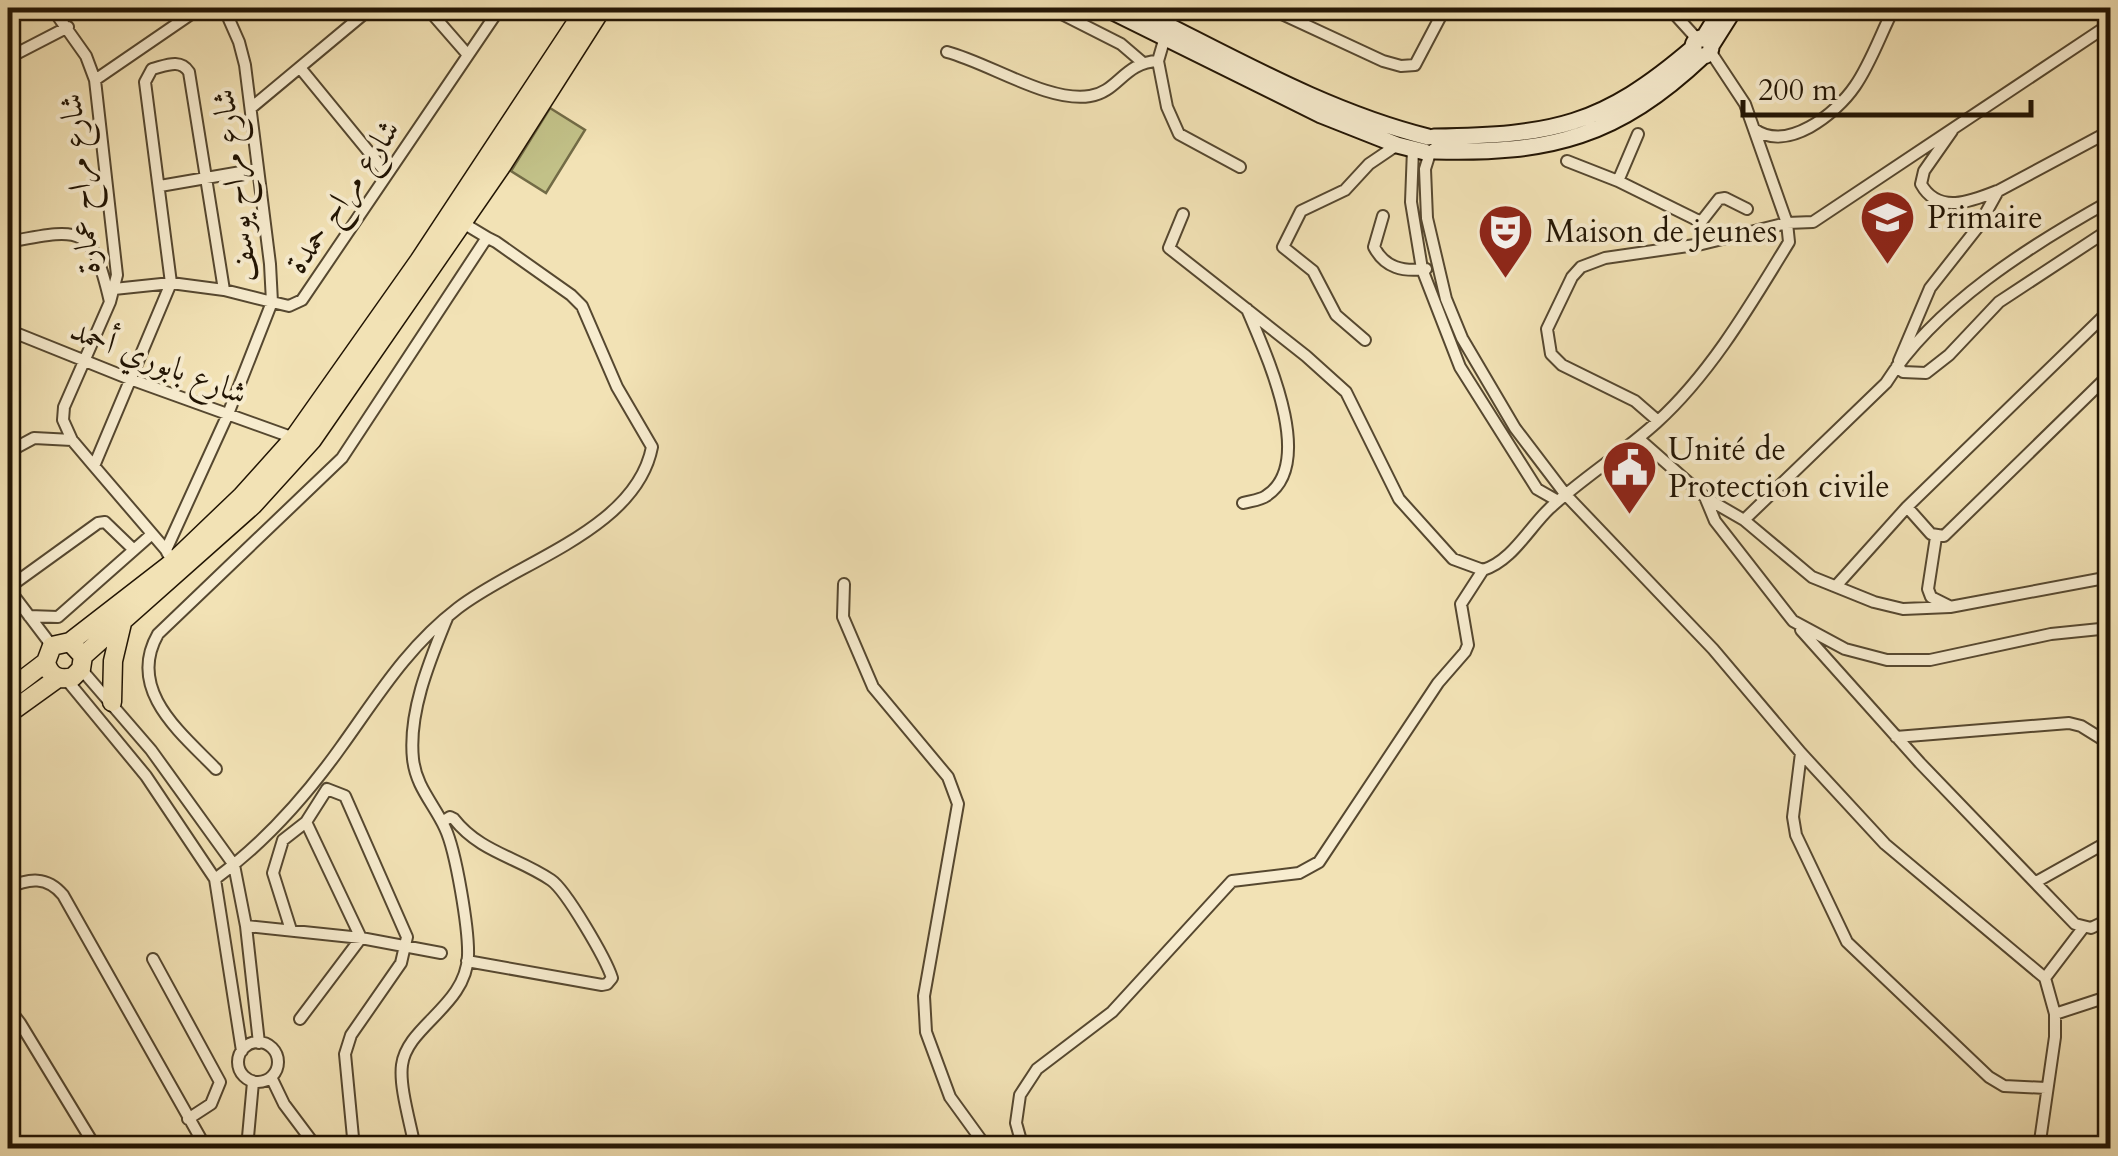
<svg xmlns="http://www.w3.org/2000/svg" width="2118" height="1156" viewBox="0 0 2118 1156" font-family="Cardo,Amiri,serif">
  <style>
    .grass { fill: #c2c188; stroke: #726b46; stroke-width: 2.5 }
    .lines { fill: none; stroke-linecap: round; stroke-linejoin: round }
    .street-casing { stroke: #564830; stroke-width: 14 }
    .secondary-casing { stroke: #221504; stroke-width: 19 }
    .primary-casing { stroke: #221504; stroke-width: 21 }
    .street { stroke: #f7eccf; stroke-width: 10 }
    .secondary { stroke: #f7eccf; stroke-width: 15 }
    .primary { stroke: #f2e2b5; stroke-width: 18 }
    .labels { text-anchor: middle; stroke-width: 8; stroke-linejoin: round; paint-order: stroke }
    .street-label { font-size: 32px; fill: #221504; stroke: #f7eccf }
    .poi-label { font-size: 32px; fill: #221504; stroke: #f7eccf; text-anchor: start }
  </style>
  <rect width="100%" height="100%" fill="#f2e2b5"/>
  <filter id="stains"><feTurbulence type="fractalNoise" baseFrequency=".002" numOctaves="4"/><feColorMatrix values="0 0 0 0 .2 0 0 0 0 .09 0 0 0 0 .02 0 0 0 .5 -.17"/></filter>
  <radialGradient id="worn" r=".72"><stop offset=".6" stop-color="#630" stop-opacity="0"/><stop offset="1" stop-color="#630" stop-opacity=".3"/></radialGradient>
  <path class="grass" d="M550,108L585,130L546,193L511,171Z"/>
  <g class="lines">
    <defs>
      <path id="street" d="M52,8L86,56L95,80L117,275L110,302L64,407L63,420L72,440L94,466
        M169,8L180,21
        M427,8L468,55
        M1050,8L1121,44L1142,62
        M1269,8L1383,61L1401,66L1415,65L1445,8
        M1669,8L1698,40
        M1165,37L1158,61L1167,107L1179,134L1240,167
        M1710,51L1745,104L1787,223L1813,222L2110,24
        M947,52C989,63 1049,103 1090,96C1118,92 1124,62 1158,61
        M8,58L68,27
        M301,69L387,174
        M95,80L200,8
        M251,108L371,8
        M1754,129C1787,153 1836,114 1855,86C1871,63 1881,33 1894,8
        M1952,131L1924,171L1921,184C1938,215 1972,201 1997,191
        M1413,149L1411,202L1422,269L1460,367L1537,489L1558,501
        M1430,153L1425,169L1427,218L1446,299L1462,338L1515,428L1566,495L1713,649L1801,753L1885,844L2045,978L2055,1014V1037L2039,1148
        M1567,161L1618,181L1701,222L1702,244
        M1618,181L1638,134
        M160,186L258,169
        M2110,201C2031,245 1935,305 1886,383L1744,520L1812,577L1874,602L1903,609L1950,607L2110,577
        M1183,214L1169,248L1306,356L1346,392L1399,499L1453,559L1483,570C1512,561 1528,529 1550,508C1584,477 1623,453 1657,422C1711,373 1751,304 1789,242L1787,223L1702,244L1605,258L1581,267L1572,277L1547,329L1551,354L1562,365L1635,401L1658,421
        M1383,216L1374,247C1385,268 1403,272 1426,269
        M1701,222L1719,199L1725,198L1747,209
        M463,223L488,238
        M8,242C82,228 92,224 110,302
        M114,289L171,283L224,290L272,302L270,264L245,65L239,42L224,8
        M8,330L130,379L294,438
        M1365,340L1336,315L1313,271L1283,247L1301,211L1345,190L1369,164L1397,145
        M1899,361L1930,288L1978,227L1998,191L2110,131
        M1897,366L1903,372L1926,373L1949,355L1999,302L2110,229
        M1638,438L1705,497L1715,521L1793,621L1845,649L1887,660H1930L2051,634L2110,628
        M8,452L34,438L72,440
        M1706,498L1744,520
        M1243,503C1250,501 1261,500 1266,496C1318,463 1264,350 1247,309
        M1907,507L1931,534L1944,536L2110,374
        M1936,537L1928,589L1931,597L1949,606
        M166,550L94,466L171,283L145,82L152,69C165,66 180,58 189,72L224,290
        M168,554L166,550L228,414L272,302L289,306L302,300L500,8
        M844,584L843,617L873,687L948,777L958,804L924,996L926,1032L950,1097L987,1148
        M1836,586L1907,507L2110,310
        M8,588L98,523L105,522L133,549
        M8,588L52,646
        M29,616L58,617L152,534
        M1801,630L1920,763L2075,924L2091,928L2110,919
        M81,669L151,750L234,865L246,926L259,1043
        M66,679L146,776L215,879L242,1051
        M1896,737L2069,723L2081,726L2110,744
        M1801,753L1793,817L1796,835L1847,942L1989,1077L2004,1086L2046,1088
        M442,822L450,817L454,819C480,852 517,857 551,880C566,890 606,959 612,978L607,984L602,985L467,961
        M215,879C263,844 306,796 341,747C377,697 407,647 458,608C517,562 636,530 652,447L617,387L582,306L571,295L496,242L488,238L484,242L342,458L158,634C126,690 181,733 216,769
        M2036,882L2102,845L2110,837
        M8,888C29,878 47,876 63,895L206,1148
        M246,926L361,938L441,953
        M291,930L273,873L283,840L306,822L327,789L345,796L407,937L401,963L351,1035L345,1054L354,1148
        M153,959L220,1082L211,1104L188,1119
        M2045,978L2083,928
        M8,1012L10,1010L20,1023L96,1148
        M2055,1014L2110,996
        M300,1019L361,938L306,822
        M238 1062a20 20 0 1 1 40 0a20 20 0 1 1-40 0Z
        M271,1077L284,1104L317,1148
        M247,1148L253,1082
        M415,1148C411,1125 399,1087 402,1065C407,1026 466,1006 468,956C469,930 456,851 445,828C434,804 416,787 413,759C408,712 430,660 447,618
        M1023,1148L1016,1123L1020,1095L1037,1069L1112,1012L1232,881L1299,873L1319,862L1438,683L1465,652L1468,645L1461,604L1483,570"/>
      <path id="secondary" d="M1105,8L1321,115L1397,145L1425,152
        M1133,8C1229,55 1324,111 1428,137
        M1693 47a9 9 0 1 1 18 0a9 9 0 1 1-18 0Z
        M1703,39L1722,8
        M1711,46L1735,8
        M1434,137C1553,135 1601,127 1694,47
        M1435,151C1551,154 1617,137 1703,56"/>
      <path id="primary" d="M70,642L83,656L81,669L73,677C59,681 49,676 46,662L52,646L70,642L172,563L242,496L294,438L419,261L586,8
        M83,656L253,505L312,440L500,168L602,8
        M8,691L46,662
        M112,702L113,661L122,623
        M8,714L58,678"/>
    </defs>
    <use href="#street" class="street-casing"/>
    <use href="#secondary" class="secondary-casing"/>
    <use href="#primary" class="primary-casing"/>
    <use href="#street" class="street"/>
    <use href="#secondary" class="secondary"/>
    <use href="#primary" class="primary"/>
  </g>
  <defs>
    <symbol id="school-pin" viewBox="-11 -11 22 30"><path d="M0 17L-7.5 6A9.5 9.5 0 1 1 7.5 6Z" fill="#8f2418" stroke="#f7eccf"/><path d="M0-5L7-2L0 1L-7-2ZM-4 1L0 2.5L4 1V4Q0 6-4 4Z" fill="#fff"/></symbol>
    <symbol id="theatre-pin" viewBox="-11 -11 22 30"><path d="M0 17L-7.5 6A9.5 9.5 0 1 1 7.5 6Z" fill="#8f2418" stroke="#f7eccf"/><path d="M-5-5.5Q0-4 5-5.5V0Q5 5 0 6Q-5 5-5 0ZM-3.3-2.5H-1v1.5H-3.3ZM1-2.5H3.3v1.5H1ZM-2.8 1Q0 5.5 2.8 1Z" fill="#fff"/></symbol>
    <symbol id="civic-pin" viewBox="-11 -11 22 30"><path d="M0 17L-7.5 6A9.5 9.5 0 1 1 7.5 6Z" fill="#8f2418" stroke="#f7eccf"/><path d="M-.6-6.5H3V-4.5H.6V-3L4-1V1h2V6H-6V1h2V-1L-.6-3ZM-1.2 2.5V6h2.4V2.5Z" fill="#fff"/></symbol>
  </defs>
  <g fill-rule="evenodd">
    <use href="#school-pin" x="1856" y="186" width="63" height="86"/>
    <use href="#theatre-pin" x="1474" y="200" width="63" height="86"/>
    <use href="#civic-pin" x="1598" y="436" width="63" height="86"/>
  </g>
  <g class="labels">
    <g class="street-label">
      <text transform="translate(79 184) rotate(-96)" y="11">شارع مراح عمارة</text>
      <text transform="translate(234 186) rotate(-97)" y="11">شارع مراح يوسف</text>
      <text transform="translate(342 196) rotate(-56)" y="11">شارع مراح حمدة</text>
      <text transform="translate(159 361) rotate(21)" y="11">شارع بابوري أحمد</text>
    </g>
    <g class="poi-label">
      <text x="1927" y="228">Primaire</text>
      <text x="1545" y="242">Maison de jeunes</text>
      <text x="1668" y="460">Unité de<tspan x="1668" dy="37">Protection civile</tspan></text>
    </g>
  </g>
  <rect width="2118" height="1156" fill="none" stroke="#f2e2b5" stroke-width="40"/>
  <rect x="10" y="10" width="2098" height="1136" fill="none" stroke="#221504" stroke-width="5"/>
  <rect x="20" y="20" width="2078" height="1116" fill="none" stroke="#221504" stroke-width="2.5"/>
  <path d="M1743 100v15h288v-15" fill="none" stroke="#221504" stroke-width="5"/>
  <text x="1758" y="100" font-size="30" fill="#221504" stroke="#f7eccf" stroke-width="8" paint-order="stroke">200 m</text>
  <rect width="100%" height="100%" filter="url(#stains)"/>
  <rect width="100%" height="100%" fill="url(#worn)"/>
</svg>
